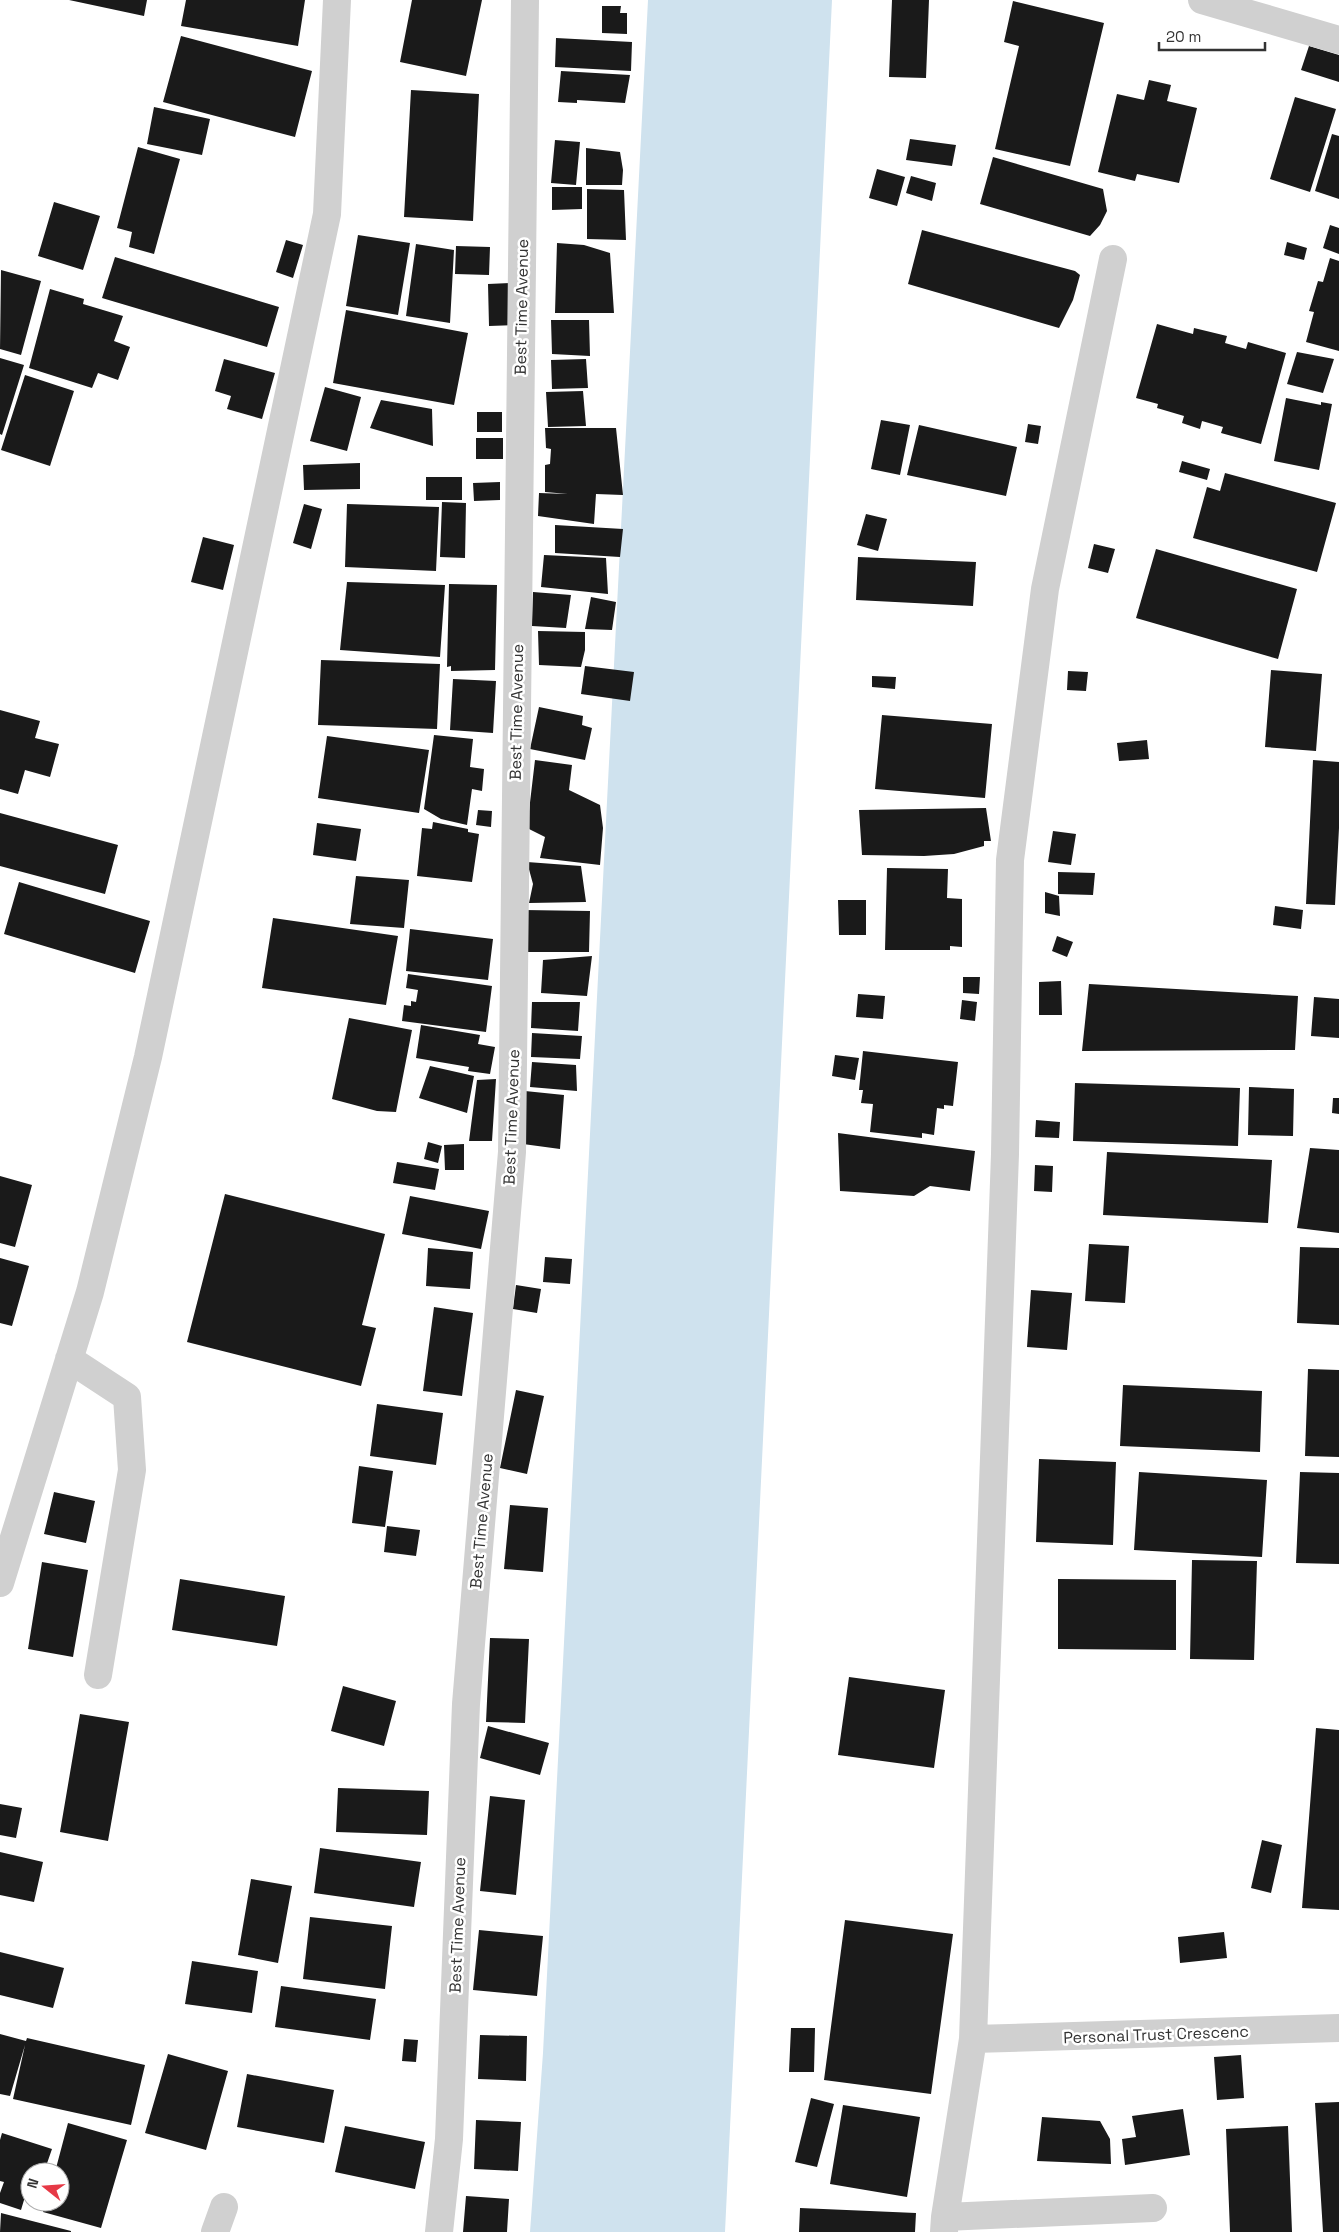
<svg xmlns="http://www.w3.org/2000/svg" width="1339" height="2232" viewBox="0 0 1339 2232" font-family="'Space Grotesk',sans-serif">
  <style>
    .water { fill: #cfe2ee }
    .building { fill: #1a1a1a }
    .lines { fill: none; stroke-linecap: round; stroke-linejoin: round }
    .minor { stroke: #d0d0d0; stroke-width: 28 }
    .labels { text-anchor: middle; stroke-width: 5; stroke-linejoin: round; paint-order: stroke }
    .street-label { font-size: 16px; fill: #333; stroke: #fff }
  </style>
  <rect width="100%" height="100%" fill="#fff"/>
  <path class="water" d="M648,0H832L725,2232H530L543,2053Z"/>
  <path class="building" d="M69,0H147L144,16Z
    M186,0H305L298,46L181,26Z
    M412,0H482L466,76L400,62Z
    M892,0H929L926,78L889,77Z
    M1013,1L1104,23L1070,166L995,149L1019,46L1004,42Z
    M602,6H621L620,13H627V34L602,33Z
    M181,36L312,71L295,137L163,102Z
    M556,38L632,42L631,71L555,67Z
    M1309,46L1339,55V82L1301,70Z
    M561,71L630,75L625,103L577,100V103L558,102Z
    M1149,80L1171,85L1167,101L1197,108L1179,183L1137,174L1135,181L1098,172L1117,94L1144,100Z
    M411,90L479,94L473,221L404,217Z
    M1295,97L1336,109L1310,192L1270,179Z
    M154,107L210,119L202,155L147,144Z
    M1332,134L1339,136V199L1315,191Z
    M910,139L956,145L952,166L906,160Z
    M555,140L580,142L576,185L551,183Z
    M138,147L180,159L154,254L129,247L132,232L117,228Z
    M586,148L620,152L623,170L622,185H586Z
    M993,157L1103,189L1107,211L1100,225L1090,236L980,204Z
    M877,169L905,177L897,206L869,198Z
    M911,176L936,183L932,201L906,193Z
    M552,187H582V209L552,210Z
    M587,189L624,190L626,240L587,239Z
    M54,202L100,216L83,270L38,256Z
    M1330,225L1339,228V254L1323,248Z
    M922,230L1075,271L1080,275L1073,300L1059,328L908,284Z
    M358,235L410,243L398,315L346,306Z
    M286,240L303,245L293,278L276,272Z
    M1287,242L1307,248L1304,260L1284,255Z
    M557,243L584,245L610,253L614,313H555Z
    M416,244L454,250L450,323L406,316Z
    M456,246L490,247L489,275L455,274Z
    M115,257L279,307L267,347L102,298Z
    M1330,258L1339,261V351L1306,342L1314,312L1309,311L1318,281L1323,282Z
    M1,270L41,281L21,355L0,349Z
    M512,283L514,325L489,326L488,284Z
    M50,289L84,299L83,304L123,316L114,341L130,347L118,380L98,373L92,388L29,368Z
    M346,310L468,333L454,405L333,383Z
    M551,320H589L590,356L552,354Z
    M1157,324L1193,334L1194,328L1227,336L1225,343L1246,349L1248,342L1286,353L1261,444L1221,433L1223,427L1202,421L1200,429L1182,423L1184,416L1157,408L1158,404L1136,398Z
    M1297,352L1334,359L1323,393L1287,384Z
    M0,358L24,365L2,435L0,434Z
    M224,359L275,373L262,419L227,409L231,396L215,391Z
    M586,359L588,388L552,389L551,360Z
    M25,375L74,391L50,466L1,450Z
    M325,387L361,397L347,451L310,441Z
    M583,391L586,426L548,427L546,392Z
    M1286,398L1321,405V402L1332,404L1319,470L1274,461Z
    M381,400L432,409L433,446L370,428Z
    M477,412H502V432H477Z
    M881,420L910,425L900,475L871,469Z
    M1028,424L1041,426L1038,444L1025,442Z
    M919,425L1017,447L1006,496L907,475Z
    M545,428H616L623,495L596,494L594,524L538,516L539,493L568,494L545,492V465L550,464L551,449L546,448Z
    M476,438H503V459H476Z
    M1182,461L1210,469L1207,480L1179,472Z
    M360,463V489L304,490L303,465Z
    M1225,473L1336,503L1317,572L1193,538L1207,487L1220,491Z
    M426,477H462V500H426Z
    M500,482V500L474,501L473,483Z
    M442,502L466,503L465,558L440,557Z
    M304,504L322,509L311,549L293,543Z
    M347,504L439,507L436,571L345,567Z
    M866,514L887,519L878,551L857,545Z
    M555,525L623,529L620,557L555,553Z
    M203,537L234,545L223,590L191,582Z
    M1094,544L1115,549L1108,573L1088,568Z
    M1156,549L1297,589L1278,659L1136,618Z
    M544,555L606,558L608,594L541,587Z
    M858,557L976,562L973,606L856,600Z
    M347,582L445,585L440,657L340,650Z
    M449,584L497,585L495,670L451,671V666L447,667Z
    M533,592L571,595L566,628L532,626Z
    M591,597L616,602L612,630L585,629Z
    M538,631L585,632V650L581,667L539,665Z
    M321,660L440,664L437,729L318,725Z
    M585,666L634,672L630,701L581,694Z
    M1271,670L1322,674L1316,751L1265,747Z
    M1068,671L1088,672L1086,691L1067,690Z
    M872,676L896,677L895,689L872,687Z
    M453,679L496,681L493,733L450,730Z
    M539,707L583,716L582,725L592,728L585,760L530,749Z
    M0,710L40,721L35,738L59,744L50,777L25,770L18,794L0,789Z
    M882,715L992,724L985,798L875,789Z
    M434,735L473,739L470,767L484,769L482,791L472,789L467,825L441,819L424,809Z
    M327,736L429,750L419,813L318,798Z
    M1147,740L1149,759L1119,761L1117,743Z
    M535,760L572,765L569,790L600,805L603,828L600,865L540,858L545,837L527,828Z
    M1313,760L1339,762V828L1335,905L1306,904Z
    M986,808L991,841H984V846L954,854L924,856L862,855L859,810Z
    M478,810L492,811L491,827L476,825Z
    M0,813L118,845L105,894L0,866Z
    M433,822L468,829V832L479,834L472,882L417,876L422,828L432,829Z
    M317,823L361,829L356,861L313,855Z
    M1053,831L1076,834L1071,865L1048,862Z
    M527,862L581,866L586,902L529,903L533,884Z
    M887,868L948,869L947,898L962,899V947L950,946V950H885Z
    M1058,872L1095,873L1093,895L1058,894Z
    M356,876L409,880L404,928L350,924Z
    M19,882L150,921L135,973L4,934Z
    M1045,892L1059,896L1060,916L1045,913Z
    M838,900H866V935H839Z
    M1275,906L1303,910L1301,929L1273,925Z
    M524,910L590,911L589,952H522Z
    M273,918L398,936L386,1005L262,988Z
    M410,929L493,939L488,980L406,971Z
    M1057,936L1073,942L1067,957L1052,951Z
    M592,956L587,996L541,993L543,960Z
    M408,974L492,986L486,1032L402,1021L404,1005L411,1006V1001L416,1002L418,990L406,988Z
    M963,977H980L979,994L963,993Z
    M1061,981L1062,1015H1039V982Z
    M1089,984L1298,996L1295,1050L1082,1051Z
    M858,994L885,996L883,1019L856,1017Z
    M1314,997L1339,999V1038L1311,1036Z
    M962,1000L977,1002L975,1021L960,1019Z
    M532,1002H580L578,1031L531,1028Z
    M349,1018L412,1030L396,1112L377,1111L332,1099Z
    M421,1025L480,1035L478,1044L495,1047L490,1074L468,1071L469,1067L416,1058Z
    M532,1033L582,1036L580,1059L531,1057Z
    M863,1051L958,1062L953,1106L944,1105V1109L937,1108L934,1135L922,1133V1138L870,1132L873,1104L861,1103L863,1090H859Z
    M835,1055L859,1058L855,1080L832,1076Z
    M532,1062L576,1065L577,1091L530,1087Z
    M430,1066L474,1076L467,1113L419,1098Z
    M496,1079L492,1141H469L477,1080Z
    M1075,1083L1240,1088L1238,1146L1073,1141Z
    M1249,1087L1294,1089L1293,1136L1248,1135Z
    M525,1091L564,1095L560,1149L523,1144Z
    M1333,1098H1339V1114L1332,1113Z
    M1036,1120L1060,1122L1059,1138L1035,1137Z
    M838,1133L975,1151L970,1191L930,1186L914,1196L840,1191Z
    M428,1142L442,1146L438,1163L424,1159Z
    M464,1144V1170H445L444,1145Z
    M1310,1148L1339,1150V1233L1297,1228Z
    M1107,1152L1272,1160L1268,1223L1103,1215Z
    M397,1162L439,1169L435,1190L393,1183Z
    M1035,1165L1053,1166L1052,1192L1034,1191Z
    M0,1176L32,1185L15,1247L0,1243Z
    M225,1194L385,1234L362,1325L376,1328L361,1386L187,1342Z
    M410,1196L489,1211L481,1249L402,1234Z
    M1089,1244L1129,1246L1125,1303L1085,1301Z
    M1300,1247L1339,1248V1325L1297,1323Z
    M428,1248L473,1252L470,1289L426,1286Z
    M545,1257L572,1259L570,1284L543,1282Z
    M0,1258L29,1266L12,1326L0,1323Z
    M516,1285L541,1289L537,1313L513,1309Z
    M1031,1290L1072,1293L1067,1350L1027,1347Z
    M434,1307L473,1313L462,1396L423,1391Z
    M1308,1369L1339,1370V1457L1305,1456Z
    M1123,1385L1262,1391L1260,1452L1120,1446Z
    M516,1390L544,1396L527,1474L500,1468Z
    M377,1404L443,1413L436,1465L370,1456Z
    M1039,1459L1116,1462L1113,1545L1036,1542Z
    M359,1466L393,1471L385,1527L352,1523Z
    M1139,1472L1267,1480L1262,1557L1134,1550Z
    M1300,1472L1339,1473V1564L1296,1563Z
    M54,1492L95,1501L86,1543L44,1534Z
    M510,1505L548,1508L543,1572L504,1569Z
    M387,1526L420,1530L416,1556L384,1552Z
    M1192,1560L1257,1561L1254,1660L1190,1659Z
    M42,1562L88,1570L73,1657L28,1649Z
    M180,1579L285,1596L277,1646L172,1630Z
    M1058,1579L1176,1580V1650L1058,1649Z
    M490,1638L529,1639L525,1723L486,1722Z
    M849,1677L945,1690L934,1768L838,1755Z
    M343,1686L396,1701L384,1746L331,1731Z
    M80,1714L129,1722L108,1841L60,1832Z
    M488,1726L549,1743L540,1775L480,1758Z
    M1316,1728L1339,1730V1910L1302,1908Z
    M338,1788L429,1791L427,1835L336,1832Z
    M490,1796L525,1800L516,1895L480,1891Z
    M0,1804L22,1808L16,1838L0,1835Z
    M1262,1840L1282,1845L1271,1893L1251,1888Z
    M320,1848L421,1862L414,1907L314,1893Z
    M0,1852L43,1862L34,1902L0,1895Z
    M251,1879L292,1886L278,1963L238,1955Z
    M310,1917L392,1926L385,1989L303,1979Z
    M845,1920L953,1934L931,2094L824,2080Z
    M479,1930L543,1936L537,1996L473,1990Z
    M1224,1932L1227,1958L1180,1963L1178,1937Z
    M0,1952L64,1968L53,2008L0,1995Z
    M192,1961L258,1971L252,2013L185,2004Z
    M281,1986L376,1999L370,2040L275,2027Z
    M791,2028H815L814,2072H789Z
    M0,2034L26,2041L27,2038L145,2065L131,2125L13,2099L25,2045L10,2096L0,2094Z
    M480,2035L527,2036L526,2081L478,2079Z
    M404,2039L418,2040L416,2062L402,2061Z
    M168,2054L228,2071L206,2150L145,2133Z
    M1241,2055L1244,2098L1217,2100L1214,2057Z
    M247,2074L334,2090L324,2143L237,2127Z
    M811,2098L834,2104L817,2167L795,2162Z
    M1339,2102V2232H1323L1315,2103Z
    M843,2105L920,2117L907,2197L830,2184Z
    M1183,2109L1190,2155L1125,2165L1122,2139L1136,2137L1132,2116Z
    M1042,2117L1100,2121L1110,2139L1111,2164L1037,2161Z
    M476,2120L521,2122L518,2171L474,2169Z
    M68,2123L127,2140L101,2228L43,2212L46,2202H60V2172H55Z
    M345,2126L425,2142L415,2189L335,2172Z
    M1288,2126L1292,2232H1230L1226,2129Z
    M2,2133L52,2149L44,2172H30V2191L27,2190L21,2210L0,2203V2193L4,2182L0,2181V2140Z
    M466,2196L509,2199L507,2232H463Z
    M800,2208L916,2213L915,2232H799Z
    M1,2213L71,2231V2232H0Z"/>
  <g class="lines">
    <path class="minor" d="M1202,0L1339,40
      M69,1359L127,1397L132,1470L98,1675
      M0,1583L90,1292L148,1057L327,214L337,0
      M973,2039L1339,2028
      M945,2217L1153,2208
      M215,2232L224,2207
      M439,2232L449,2139L466,1704L512,1152L525,0
      M944,2232L945,2217L973,2039L1005,1154L1010,860L1045,589L1113,259"/>
  </g>
  <g class="labels">
    <g class="street-label">
      <text transform="translate(521 307) rotate(-89)" y="6">Best Time Avenue</text>
      <text transform="translate(516 712) rotate(-89)" y="6">Best Time Avenue</text>
      <text transform="translate(511 1117) rotate(-88)" y="6">Best Time Avenue</text>
      <text transform="translate(481 1521) rotate(-85)" y="6">Best Time Avenue</text>
      <text transform="translate(457 1925) rotate(-88)" y="6">Best Time Avenue</text>
      <text transform="translate(1156 2034) rotate(-2)" y="6">Personal Trust Crescenc</text>
    </g>
  </g>
  <g transform="translate(45 2187) rotate(287)"><circle r="24" fill="#ffffff" stroke="#adadad"/>
  <path d="M0-4L9 19L0 12L-9 19Z" fill="#e63946"/>
  <text y="-8" font-size="14" font-weight="bold" text-anchor="middle" fill="#333333">N</text>
  </g>
  <path d="M1159 42v8h106v-8" fill="none" stroke="#333333" stroke-width="2.5"/>
  <text x="1166" y="42" font-size="15" fill="#333333" stroke="#ffffff" stroke-width="4" paint-order="stroke">20 m</text>
</svg>
